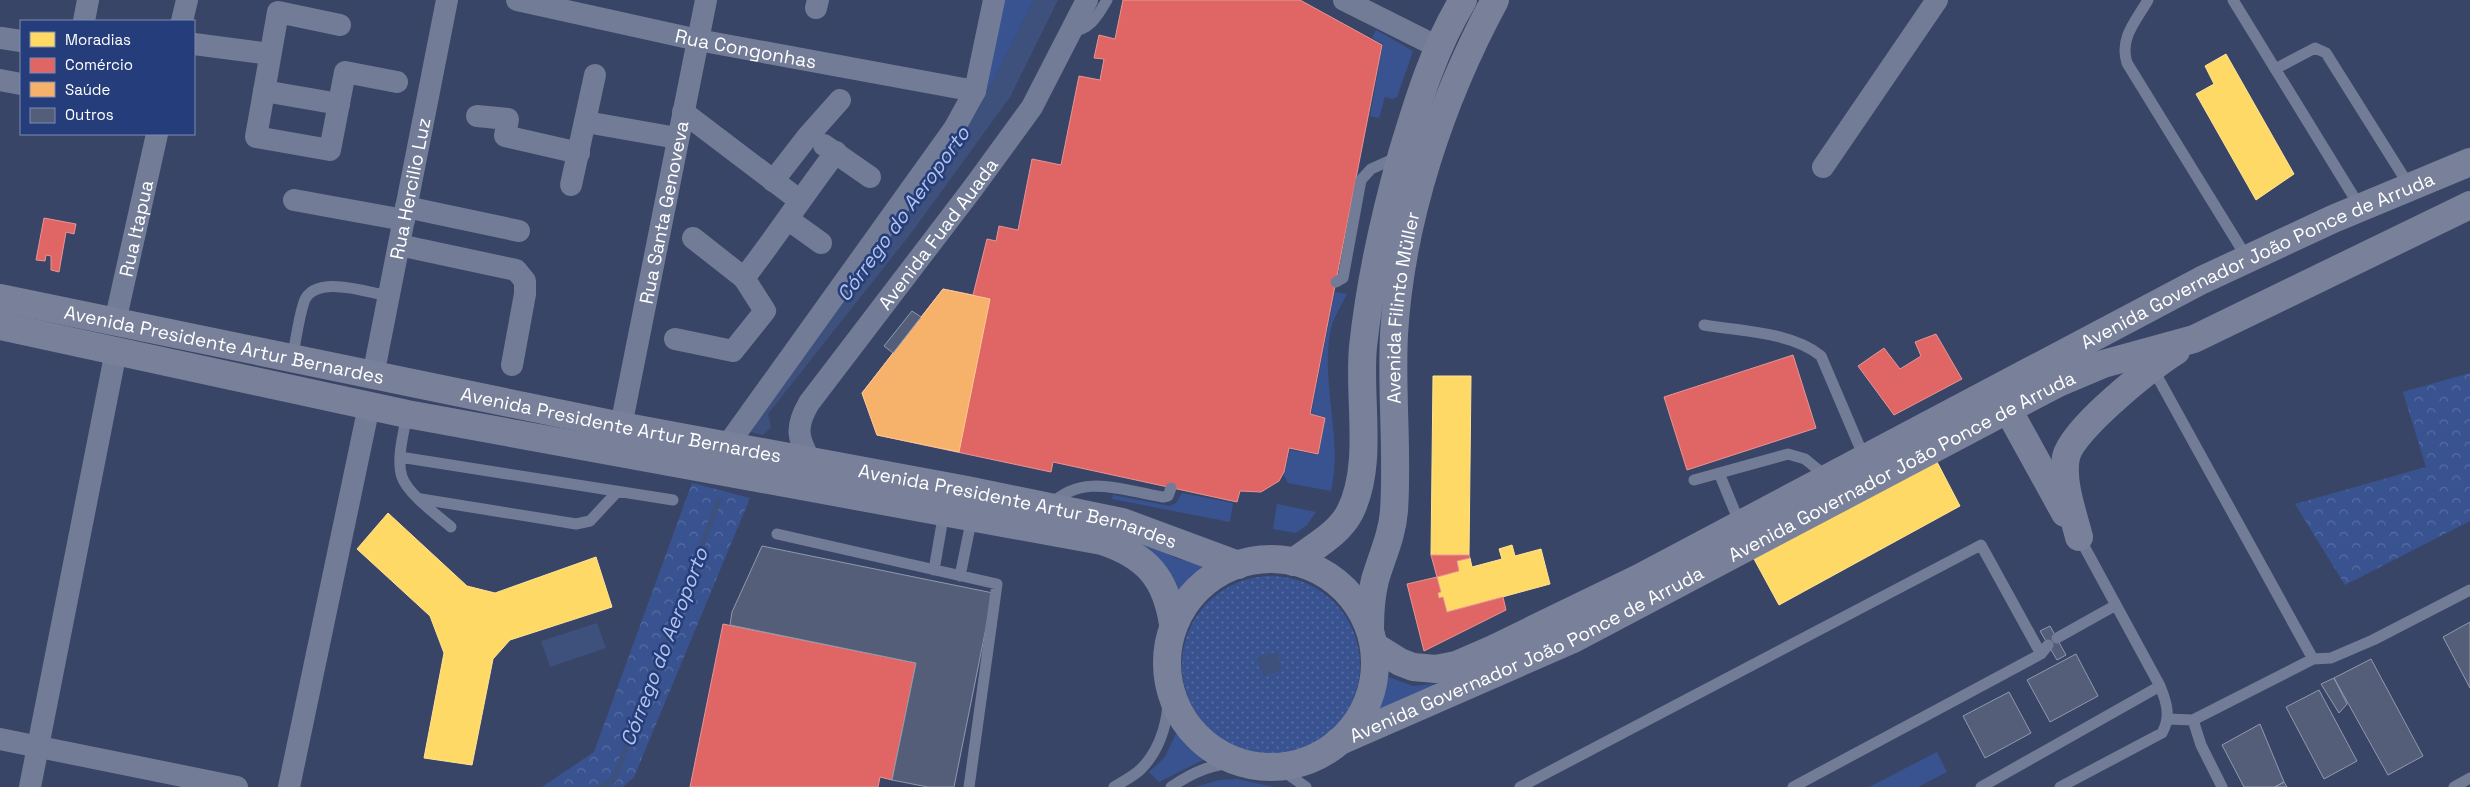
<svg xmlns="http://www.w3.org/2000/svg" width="2470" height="787" viewBox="0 0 2470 787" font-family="'Space Grotesk',sans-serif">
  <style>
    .green { fill: #395391 }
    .forest { fill: url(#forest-crowns) }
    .park { fill: url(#park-dots) }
    .water { fill: #3e507c }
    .homes { fill: #ffd966; stroke: #ffe494 }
    .shops { fill: #e06666; stroke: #e99494 }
    .health { fill: #f6b26b; stroke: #f9c997 }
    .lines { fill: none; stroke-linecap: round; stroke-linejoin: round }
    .stream { stroke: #3e507c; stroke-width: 5.5 }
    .building { fill: #545e79; stroke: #9199ad }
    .lane { stroke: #737c96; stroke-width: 11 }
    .street { stroke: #737c96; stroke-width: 22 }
    .secondary { stroke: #79819a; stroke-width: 28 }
    .labels { text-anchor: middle; stroke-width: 5; stroke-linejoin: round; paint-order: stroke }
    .street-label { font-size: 19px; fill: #fff; stroke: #253d7b }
    .water-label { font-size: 20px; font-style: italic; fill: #b4c5ec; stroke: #253d7b }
  </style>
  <defs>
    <pattern id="forest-crowns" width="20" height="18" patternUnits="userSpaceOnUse" patternTransform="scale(1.25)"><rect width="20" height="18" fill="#395391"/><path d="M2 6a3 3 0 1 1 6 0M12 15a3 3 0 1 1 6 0" fill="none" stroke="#576da2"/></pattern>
    <pattern id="park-dots" width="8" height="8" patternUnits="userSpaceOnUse" patternTransform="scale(1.25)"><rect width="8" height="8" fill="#395391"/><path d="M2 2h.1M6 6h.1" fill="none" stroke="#576da2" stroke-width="1.8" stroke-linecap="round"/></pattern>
  </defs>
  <rect width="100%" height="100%" fill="#394567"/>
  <path class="green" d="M1001,0H1034L991,86L743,430L971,107Z
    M1376,30L1413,51L1397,97L1392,99L1385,97L1379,118L1370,116L1383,44L1372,38Z
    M1335,292L1347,294C1341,306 1332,320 1330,333C1321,386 1343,439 1331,491L1288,483L1284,475L1290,450L1318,455L1325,417L1311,414Z
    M1182,493L1233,503L1230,522L1112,499L1113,495L1170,506L1176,503Z
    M1277,504L1316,512L1307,525L1296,533L1273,529Z
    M1139,538L1177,559L1208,565L1190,577L1180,592C1172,570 1158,555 1138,544Z
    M1386,676L1413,686L1443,683L1376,711L1384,692Z
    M1177,731L1188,748L1205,759L1159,782L1149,772L1165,757Z
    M1937,752L1947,772L1918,787H1869Z
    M1237,779L1274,787H1195L1220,780Z"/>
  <path class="forest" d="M2470,373V521L2345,585L2295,504L2426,467L2403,392Z
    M692,483L750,498L634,777L623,787H542L594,752Z"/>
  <path class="park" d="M1182 665a89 89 0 1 1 178 0a89 89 0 1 1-178 0Z"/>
  <path class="water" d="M1034,0H1058L1010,97L912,232L768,414L771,427L763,435L743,430L991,86Z
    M597,623L606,648L550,667L541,641Z
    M1277,652L1282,671L1263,676L1257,657Z"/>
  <path class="homes" d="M2226,54L2294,174L2256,200L2196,94L2214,84L2205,66Z
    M1433,376H1471L1469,555H1431Z
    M1936,460L1960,506L1779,605L1754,559Z
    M388,513L467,586L495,593L596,557L612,607L510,640L493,659L472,765L424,758L444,653L430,616L357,549Z
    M1512,545L1515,556L1541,549L1550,584L1447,612L1443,597L1439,598L1438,593L1441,592L1437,577L1459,571L1457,561L1470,558L1472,567L1502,559L1499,549Z"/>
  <path class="shops" d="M1123,0H1300L1382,45L1310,414L1325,418L1318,454L1289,448L1284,472L1279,481L1261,492L1240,491L1237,502L1053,462L1051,472L877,435L862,393L943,289L973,295L987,239L996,241L999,226L1018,230L1032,159L1061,165L1079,76L1100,80L1104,59L1094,58L1099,35L1115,39Z
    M44,218L76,224L74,234L66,232L59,272L51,270V256L46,255L45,261L36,260Z
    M1936,334L1962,379L1894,415L1858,366L1884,348L1900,369L1921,356L1915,342Z
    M1793,355L1816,428L1687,470L1664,397Z
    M1431,555H1469L1470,558L1457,561L1459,571L1437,577Z
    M1437,577L1441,592L1438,593L1439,598L1443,597L1447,612L1503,597L1506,610L1424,651L1407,584Z
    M723,624L916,663L892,780L880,777L878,787H690Z"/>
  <path class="health" d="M943,289L990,299L959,452L877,435L862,393Z"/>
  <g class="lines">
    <path class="stream" d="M602,787L614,780L719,500"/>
  </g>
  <path class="building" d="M912,311L921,317L893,353L884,346Z
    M762,546L993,593L954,787H928L892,780L916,663L730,625L732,612Z
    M2470,622V688L2443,637Z
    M2050,626L2066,655L2057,660L2040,631Z
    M2076,654L2098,696L2050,722L2027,680Z
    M2371,659L2423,756L2388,775L2334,678Z
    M2334,678L2347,704L2339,713L2321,684Z
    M2319,690L2357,761L2324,779L2286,707Z
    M2009,692L2031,733L1985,758L1963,716Z
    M2260,724L2284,782L2275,787H2244L2222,745Z
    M2284,782L2287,787H2275Z"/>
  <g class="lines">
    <path class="lane" d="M2148,0C2136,21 2119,38 2127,63L2247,258
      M2233,0L2360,207
      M1071,31C1090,31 1098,15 1107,0
      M2275,69L2315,48L2326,53L2410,187
      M1336,282L1343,278L1361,180L1371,169L1400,156
      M1704,325C1740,331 1792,332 1821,356L1864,457
      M292,359C296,341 298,320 304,302C314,274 366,292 388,296
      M2152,367L2313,659
      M407,414C404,432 396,459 402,477C408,494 437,515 451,527
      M400,457L673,500
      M1719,473L1740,524
      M1694,480L1788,454L1805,459L1827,477
      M421,499L576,524L590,521L617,492
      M1050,505C1083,472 1123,491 1163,497L1168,496L1171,488
      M777,534L997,584L969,787
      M934,570L944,512
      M960,576L972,517
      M2057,638L2116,605
      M2168,719L2193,720L2313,659L2331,658L2373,640L2470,590
      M2193,720L2201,745L2222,787
      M1276,766L1306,787
      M1114,787C1122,782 1134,776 1141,769C1162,748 1171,714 1167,685
      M1171,787C1193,772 1215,762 1243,763
      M1520,787L1981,545L2041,654
      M1793,787L2041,654L2048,645
      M1981,787L2160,686L2079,537
      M2060,787L2162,733C2171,717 2167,703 2160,686
      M2454,787L2470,778"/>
    <g class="street">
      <path id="s1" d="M517,0L698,40L975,91"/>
      <path d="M1344,0L1438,47"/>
      <path d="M816,8L818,0"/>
      <path d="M84,21L88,0"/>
      <path d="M182,21L187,0"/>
      <path d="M340,25L278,12L256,137L330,150L345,72L397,82"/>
      <path d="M1,38L21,41"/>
      <path d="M194,44L270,54"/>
      <path d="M0,80L21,84"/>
      <path d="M264,91L339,104"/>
      <path d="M683,112L799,200"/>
      <path d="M477,116L508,119L505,136L579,153"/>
      <path d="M586,122L677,138"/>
      <path d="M824,145L870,177"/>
      <path d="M1823,167L1937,0"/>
      <path d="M773,181L808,136L840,100"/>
      <path d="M571,185L595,75"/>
      <path d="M294,200L404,220"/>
      <path d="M406,207L519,231"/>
      <path d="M789,220L821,243"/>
      <path d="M693,238L744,278C776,237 804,194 836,152"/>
      <path d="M399,245L516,270L525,281V294L512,365"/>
      <path id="s2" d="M115,322L157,134"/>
      <path d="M675,339L733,351L765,311L744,278"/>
      <path id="s3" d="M373,376L447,0"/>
      <path id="s4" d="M621,426L706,0"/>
      <path d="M726,447L954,129L975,91L994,0"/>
      <path id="s5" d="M811,462C797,438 795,427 809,403L973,188L1032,107L1087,0"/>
      <path d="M0,739L237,787"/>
      <path d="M30,787L116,351"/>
      <path d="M289,787L369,406"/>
    </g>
    <g class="secondary">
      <path id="s6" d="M0,298L621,426L967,490L1122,522L1238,565"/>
      <path d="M0,326L407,414L1102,541C1147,556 1166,578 1173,624"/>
      <path d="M2000,395L2065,513"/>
      <path d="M2079,537C2073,513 2061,482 2066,457C2072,429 2151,367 2176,351"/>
      <circle cx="1271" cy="663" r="104"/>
      <path d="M1294,562C1313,547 1339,534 1350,512C1374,464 1358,399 1363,347C1370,281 1384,218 1402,154C1418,101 1434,48 1463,0"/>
      <path id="s7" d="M1370,628C1370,612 1371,596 1375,580C1382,556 1392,536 1394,511C1398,452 1391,393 1394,334C1401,219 1441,100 1495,0"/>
      <path id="s8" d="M1376,647L1400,662L1413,667L1436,669L1456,665L1493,649L1639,578L2202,280L2333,219L2470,162"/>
      <path id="s9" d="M1338,742L1571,640L2058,383L2103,364L2194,339L2470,205"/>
    </g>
  </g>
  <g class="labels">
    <g class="street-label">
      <text dy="7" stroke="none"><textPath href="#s1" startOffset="234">Rua Congonhas</textPath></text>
      <text dy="7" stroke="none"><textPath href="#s3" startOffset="191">Rua Hercilio Luz</textPath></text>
      <text dy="7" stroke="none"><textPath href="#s4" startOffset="218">Rua Santa Genoveva</textPath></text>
      <text dy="7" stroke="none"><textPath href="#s2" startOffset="96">Rua Itapua</textPath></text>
      <text dy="7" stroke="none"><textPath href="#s5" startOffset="276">Avenida Fuad Auada</textPath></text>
      <text dy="7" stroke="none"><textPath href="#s8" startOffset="984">Avenida Governador João Ponce de Arruda</textPath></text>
      <text dy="7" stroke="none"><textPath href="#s7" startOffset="324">Avenida Filinto Müller</textPath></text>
      <text dy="7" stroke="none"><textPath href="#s6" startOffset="229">Avenida Presidente Artur Bernardes</textPath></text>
      <text dy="7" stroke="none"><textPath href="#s6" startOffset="634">Avenida Presidente Artur Bernardes</textPath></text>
      <text dy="7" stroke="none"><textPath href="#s9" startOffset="628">Avenida Governador João Ponce de Arruda</textPath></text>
      <text dy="7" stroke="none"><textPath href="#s6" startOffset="1039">Avenida Presidente Artur Bernardes</textPath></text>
      <text dy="7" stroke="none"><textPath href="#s9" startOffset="208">Avenida Governador João Ponce de Arruda</textPath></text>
    </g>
    <g class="water-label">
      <text transform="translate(903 214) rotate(-54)" y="7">Córrego do Aeroporto</text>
      <text transform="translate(664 647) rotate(-69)" y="7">Córrego do Aeroporto</text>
    </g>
  </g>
  <rect x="20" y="20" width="175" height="115" fill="#253d7b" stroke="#7c8bb0"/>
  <rect x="30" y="32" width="25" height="15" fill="#ffd966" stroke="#7c8bb0"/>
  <text x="65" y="45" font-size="15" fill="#ffffff">Moradias</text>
  <rect x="30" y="58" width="25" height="15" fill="#e06666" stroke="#7c8bb0"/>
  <text x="65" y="70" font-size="15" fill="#ffffff">Comércio</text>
  <rect x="30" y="82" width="25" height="15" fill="#f6b26b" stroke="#7c8bb0"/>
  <text x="65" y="95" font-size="15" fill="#ffffff">Saúde</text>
  <rect x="30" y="108" width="25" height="15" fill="#545e79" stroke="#7c8bb0"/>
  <text x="65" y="120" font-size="15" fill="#ffffff">Outros</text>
</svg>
